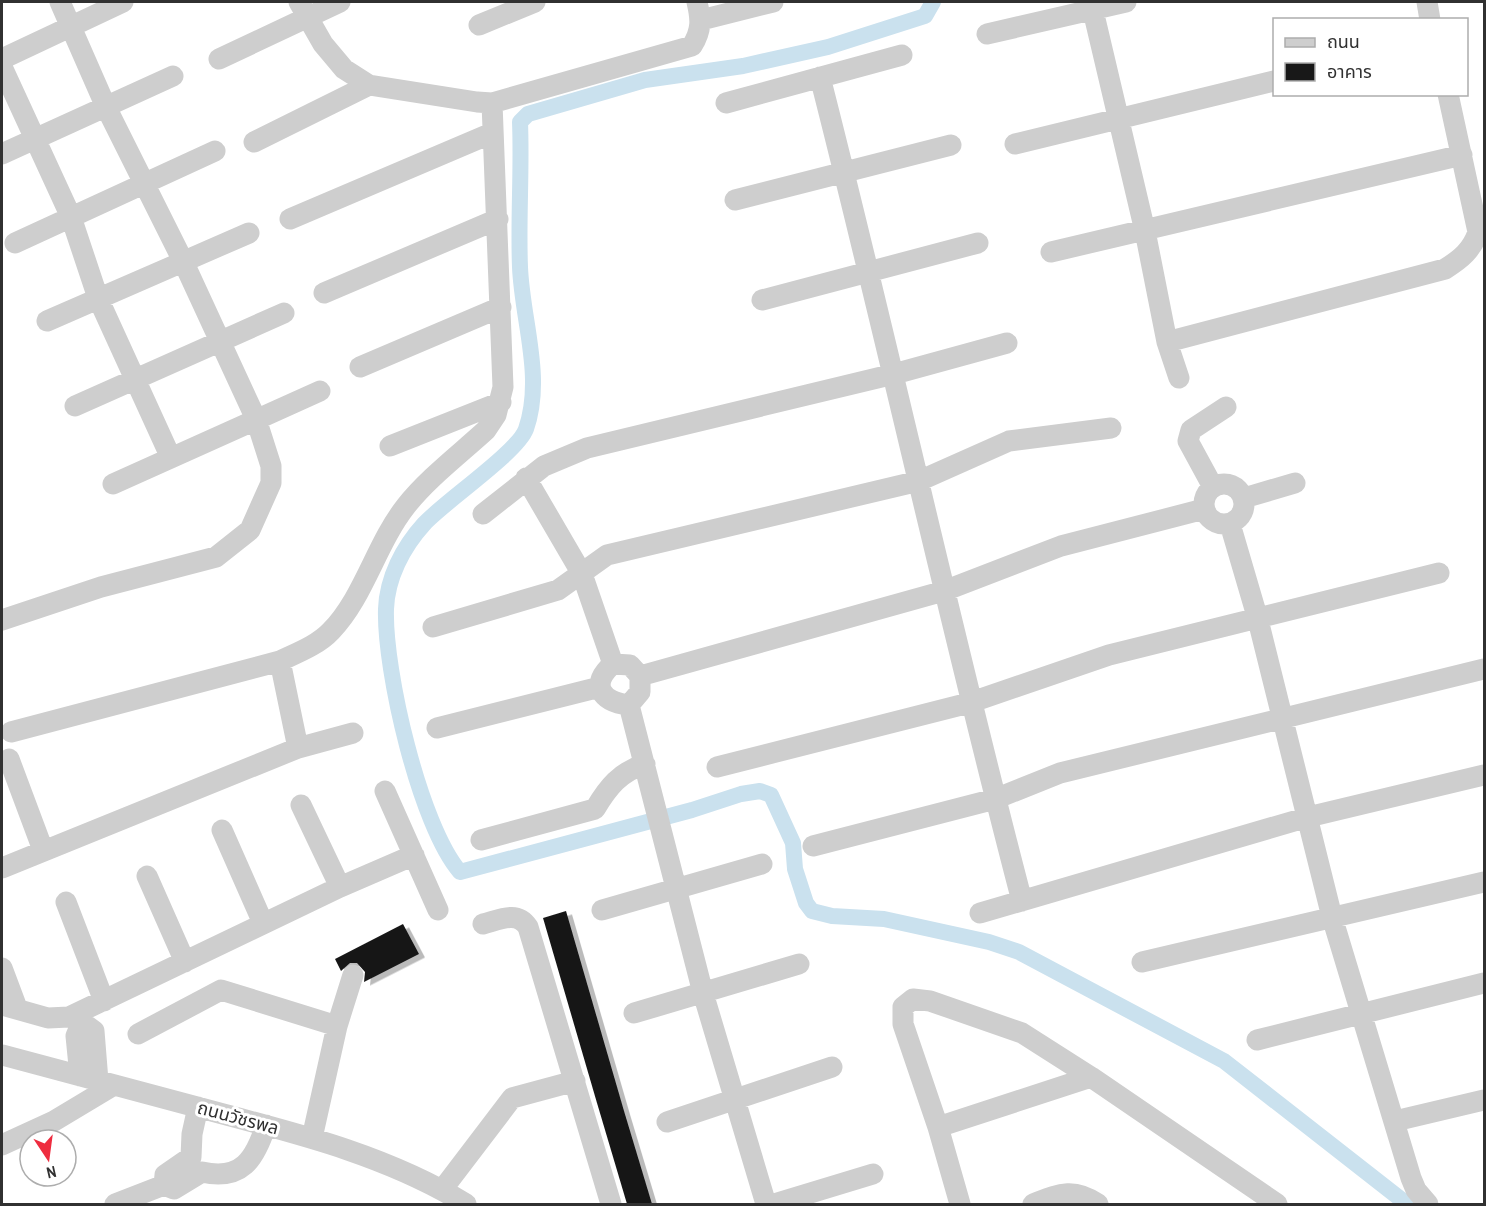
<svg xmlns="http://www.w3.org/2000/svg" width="1486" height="1206" viewBox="0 0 1486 1206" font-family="'Archivo Narrow','Noto Sans Thai',sans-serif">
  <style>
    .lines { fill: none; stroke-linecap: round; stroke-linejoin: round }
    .canal { stroke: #cae1ee; stroke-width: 16 }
    .building { fill: #181818; filter: url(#shadow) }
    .minor { stroke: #cecece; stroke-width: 21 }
    .labels { text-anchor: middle; stroke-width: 6; stroke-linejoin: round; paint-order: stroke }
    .street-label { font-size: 18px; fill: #313131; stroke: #fff }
  </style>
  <defs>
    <filter id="shadow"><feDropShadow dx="6" dy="3.5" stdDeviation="0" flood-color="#0004"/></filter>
  </defs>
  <rect width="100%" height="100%" fill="#fff"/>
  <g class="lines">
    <path class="canal" d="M933,2L925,16L828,47L743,66L645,80L528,114L520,122C522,171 518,219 520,267C522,320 544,377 526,429C518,452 444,502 424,524C403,547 387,578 386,609C384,670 420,826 460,872L692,810L741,794L760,791L771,795L793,843L795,869L806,903L812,911L832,916L884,919L989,942L1019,952L1224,1061L1407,1204"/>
  </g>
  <path class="building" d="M566,911L624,1111L652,1204H627L597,1103L543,918Z
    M403,924L419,954L364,982L365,972L357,963H350L341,971L335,959Z"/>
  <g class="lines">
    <path class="minor" d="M299,2L323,44L344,69L369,85L477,102L492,103L692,46C702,30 701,19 697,2
      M1091,2L1145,231L1167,342L1179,378
      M1427,2L1430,20
      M701,20L773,2
      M479,25L535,2
      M987,34L1126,2
      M2,59L123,2
      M219,59L340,2
      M2,67L71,217L98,298L171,458
      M820,77C890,351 950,627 1022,901
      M726,103L902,55
      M254,142L369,85
      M1015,144L1274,81
      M2,154L173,76
      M735,200L951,145
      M290,219L492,133
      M15,243L215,151
      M1051,252L1462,155
      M324,293L498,219
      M762,300L978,243
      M47,321L249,233
      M1167,342L1445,269C1461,259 1472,250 1478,232L1448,94
      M360,367L501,307
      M75,406L284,313
      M390,446L501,402
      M526,478L582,574L613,664
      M1204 504a20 20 0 1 1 40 0a20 20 0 1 1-40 0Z
      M113,484L320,391
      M1213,487L1188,441L1191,430L1226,407
      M1244,498L1295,483
      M483,514L544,466L587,448L894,374L1007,343
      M1230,524L1257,616L1332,917L1411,1178L1416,1190L1428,1204
      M2,620L101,587L216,557L250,530L271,483V466L256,419L183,261L106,107L60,2
      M433,627L558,590L607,555L919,481L1009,441L1111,428
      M280,661L298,748
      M613,664L630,665L640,676V692L629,705C601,702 589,684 613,664Z
      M640,676L944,591L1061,546L1204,509
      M629,705L703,993L766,1204
      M437,728L600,687
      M11,732L280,661C297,653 318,645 331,631C364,597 376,544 406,506C427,479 461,453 486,430L496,415L503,387L492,103
      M9,759L43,850
      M717,767L969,703L1109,655L1439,573
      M385,791L438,910
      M301,805L340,887
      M222,830L263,923
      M481,840L595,809C608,787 620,772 645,764
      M813,846L995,799L1060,773L1484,669
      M2,868L298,748L353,733
      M147,876L185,962
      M66,902L104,1001
      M602,910L762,864
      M980,913L1308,817L1484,775
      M483,924C499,920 517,910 528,927L611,1204
      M1142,962L1484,882
      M2,968L17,1008
      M2,1005L48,1018L69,1017L340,887L414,855
      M634,1013L799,964
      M138,1034L221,990L337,1026
      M1257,1040L1484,983
      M2,1055C75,1075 149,1094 223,1114C307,1136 391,1158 466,1204
      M80,1076L76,1036L82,1022L94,1031L98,1081
      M1395,1121L1484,1100
      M667,1122L832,1067
      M938,1127L1091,1077
      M312,1138L337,1026L353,975
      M2,1145L54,1121L114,1085
      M164,1185L165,1175L191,1157L192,1134L198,1107
      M442,1190L512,1098L575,1081
      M115,1204L164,1185L174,1189L202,1172C242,1181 255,1159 266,1125
      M774,1204L873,1174
      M960,1204L938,1127L903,1024V1007L913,999L930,1001L1022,1033L1091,1077L1277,1204
      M1033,1204C1059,1194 1073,1187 1098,1204"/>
  </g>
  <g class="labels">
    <g class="street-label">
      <text transform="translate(238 1118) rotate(15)" y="6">ถนนวัชรพล</text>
    </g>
  </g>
  <rect width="1486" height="1206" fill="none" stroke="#313131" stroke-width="6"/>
  <rect x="1273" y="18" width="195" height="78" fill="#ffffff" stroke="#adadad" stroke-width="1.5"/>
  <rect x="1285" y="38" width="30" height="9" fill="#cecece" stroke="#adadad" stroke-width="1.5"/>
  <text x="1327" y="48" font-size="18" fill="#313131">ถนน</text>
  <rect x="1285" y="63" width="30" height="18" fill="#181818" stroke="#adadad" stroke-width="1.5"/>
  <text x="1327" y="78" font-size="18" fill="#313131">อาคาร</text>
  <g transform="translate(48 1158) rotate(167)"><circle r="28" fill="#ffffff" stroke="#adadad" stroke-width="1.5"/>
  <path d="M0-4.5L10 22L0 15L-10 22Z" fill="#ee2c3f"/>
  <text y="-9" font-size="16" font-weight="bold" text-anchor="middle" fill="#313131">N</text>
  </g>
</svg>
